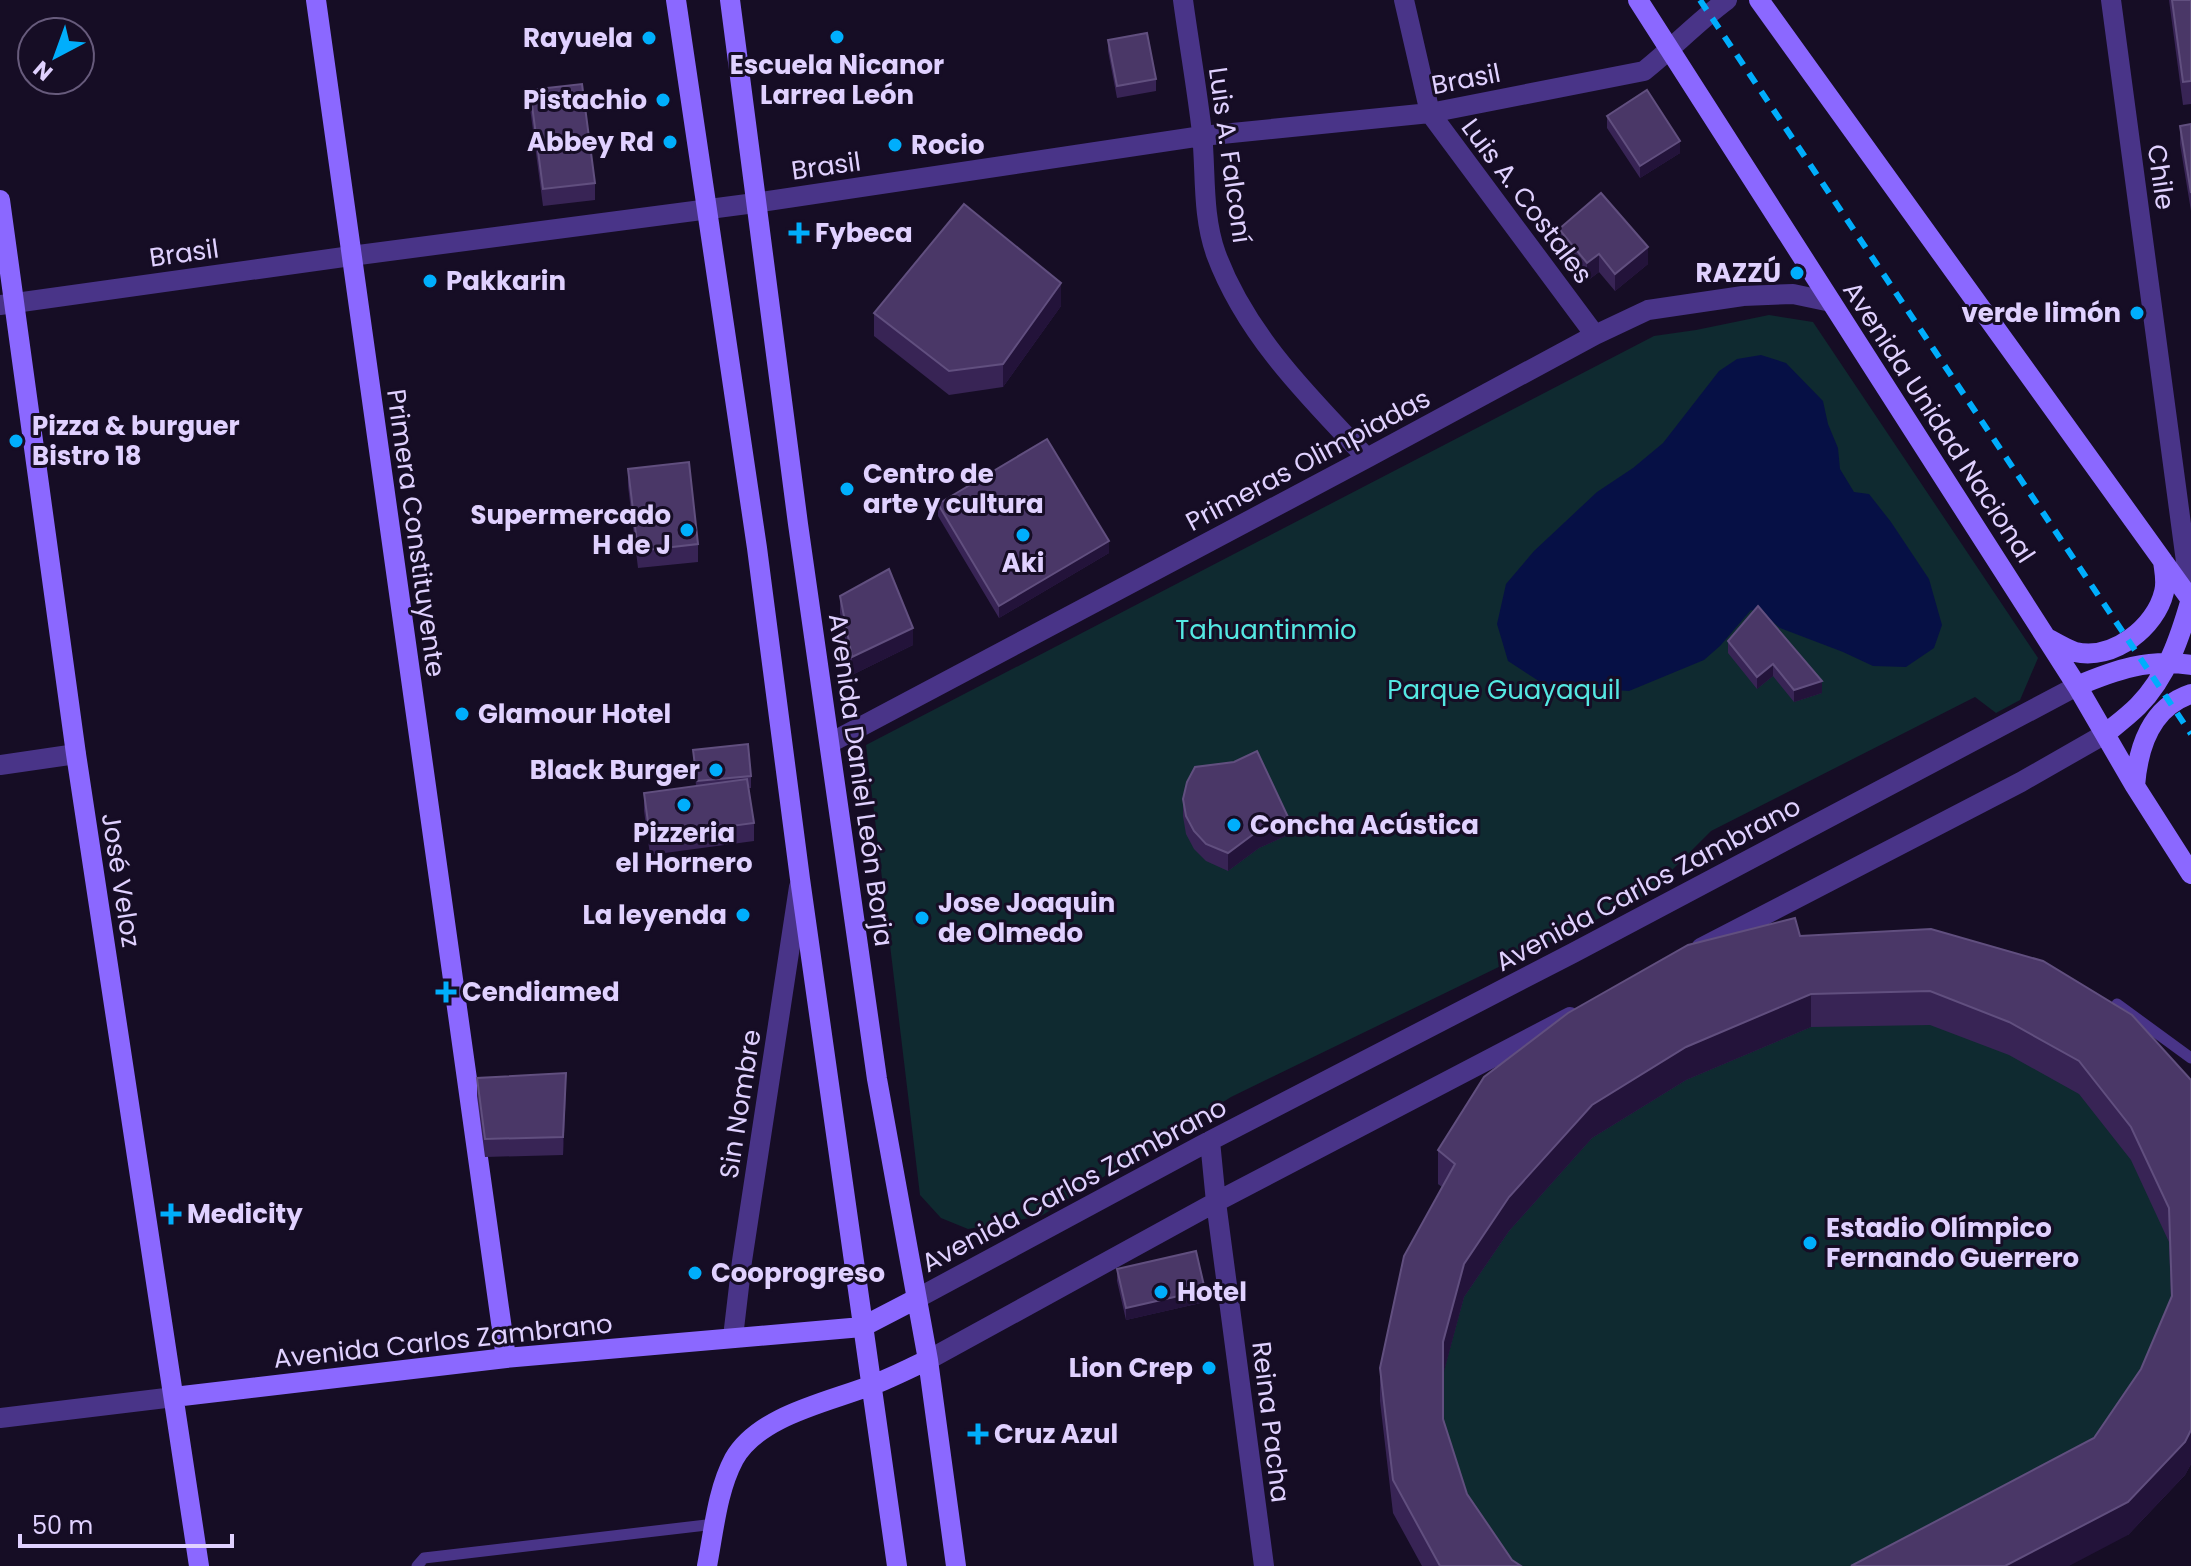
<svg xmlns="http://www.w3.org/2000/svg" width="2191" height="1566" viewBox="0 0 2191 1566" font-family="Poppins,sans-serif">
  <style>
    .green { fill: #0f2a30 }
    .water { fill: #061045 }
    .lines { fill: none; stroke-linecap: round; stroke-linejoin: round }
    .lane { stroke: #493488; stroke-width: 11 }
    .street { stroke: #493488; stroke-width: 20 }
    .secondary { stroke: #8b68ff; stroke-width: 20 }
    .rail { stroke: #00aefc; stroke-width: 6; stroke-dasharray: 12 10; stroke-linecap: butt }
    .wall { fill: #382455 }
    .shaded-wall { fill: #23133a }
    .building { fill: #4a3767; stroke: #614f7f; stroke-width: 2 }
    .poi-dot { fill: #00aefc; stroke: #160d25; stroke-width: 3 }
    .labels { text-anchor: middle; stroke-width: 6; stroke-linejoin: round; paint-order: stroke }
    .poi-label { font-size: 26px; font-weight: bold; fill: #e0d1ff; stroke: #160d25; text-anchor: start }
    .street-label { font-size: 26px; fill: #e0d1ff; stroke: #160d25 }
    .park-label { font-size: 26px; fill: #54e8e2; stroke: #160d25 }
  </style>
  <rect width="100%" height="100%" fill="#160d25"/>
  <path class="green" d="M1769,315L1813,322L2038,658L2020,700L1996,713L1975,697L1711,831L1647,895L1231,1097L1041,1216L968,1229L941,1218L920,1195L866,745L1654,336L1696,330Z
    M1795,951L2191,1113V1464L2069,1566H1422L1455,1197L1438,1184L1484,1110Z"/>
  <path class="water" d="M1761,355L1786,363L1823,401L1828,424L1838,448L1840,469L1854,492L1869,494L1891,522L1929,579L1942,625L1934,648L1906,667L1873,666L1843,652L1780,628L1761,612L1751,610L1720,646L1704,660L1629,691L1545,685L1508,661L1497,624L1506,584L1534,551L1597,492L1633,468L1663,443L1719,371L1737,359Z"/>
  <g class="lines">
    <path class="lane" d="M2117,1004L2191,1058
      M417,1566L424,1558L715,1524"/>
    <path class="street" d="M1183,0C1189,44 1197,89 1202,133C1206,173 1202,215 1216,254C1246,335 1309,397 1367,458
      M1404,0L1430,113L1595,335
      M2111,0L2191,599
      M0,305L351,256L755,203L1202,136L1430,113L1644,71C1673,48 1697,22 1727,0
      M830,743L1367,458L1595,335L1648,310L1743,296L1793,294L1831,302
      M0,765L76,754
      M1701,948L2021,782L2105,734
      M1210,1141L1216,1202L1264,1566
      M916,1299L1202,1145L1573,953L2077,686
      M733,1337L742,1261L799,887
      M928,1360L1216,1202L1570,1017
      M0,1418L174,1397"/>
    <path class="secondary" d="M316,0L506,1358
      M676,0L757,548L800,879L897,1566
      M730,0L798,524L877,1079L928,1360L956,1566
      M1638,0L2077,686L2135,786L2191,874
      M1759,0L2191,600
      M0,200L76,754L199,1566
      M2047,638C2056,643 2066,649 2075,652C2113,661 2156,627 2164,592C2167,582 2164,570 2163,561
      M2077,686C2115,670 2149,658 2191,665
      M2105,734C2116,725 2128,716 2138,706C2167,677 2180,637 2191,599
      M2135,786C2138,748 2151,707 2191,694
      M174,1397L506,1358L862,1327L916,1299
      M707,1566C714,1530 717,1491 734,1459C759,1415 829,1402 872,1385C891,1378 910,1368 928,1360"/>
    <path class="rail" d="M1700,0L2191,734"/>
  </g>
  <path class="wall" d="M2169,0H2191V104L2183,105Z
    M1108,40L1156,79V91L1117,98L1108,51Z
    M530,90L595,183V200L543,206L530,108Z
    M1607,116L1680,153L1640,178L1607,128Z
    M2191,124V211L2180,144V126Z
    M1559,229L1648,264L1615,291L1599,272L1587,281L1559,246Z
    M1061,306L1003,387L949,395L874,336V313Z
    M628,469L698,544V562L638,568L628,486Z
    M938,504L1109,553L999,618L938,516Z
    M840,596L913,645L852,675L840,613Z
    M1758,606L1822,693L1794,702L1773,676L1757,689L1728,653V641Z
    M693,750L751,776V788H749L754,823V841L650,855L644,811V793L696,786Z
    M1183,799L1288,835L1259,848L1228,871L1206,861L1194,849L1186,834L1183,816Z
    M1800,936L2191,1080V1464L2185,1475L2128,1535L2094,1438L2141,1369L2171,1299L2169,1242L2131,1160L2079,1094L2009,1055L1930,1025L1811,1027L1686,1080L1592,1138L1509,1231L1464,1297L1443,1374V1419L1467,1494L1512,1560L1521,1566H1422L1393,1513L1380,1401V1368L1442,1187L1438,1184V1150Z
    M477,1078L566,1091L563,1155L485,1157L477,1096Z
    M1117,1269L1205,1302L1126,1320L1117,1281Z"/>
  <path class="shaded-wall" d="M1680,141V153L1640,178V166Z
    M1648,247V264L1615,291V274Z
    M1599,254V272L1587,281V263Z
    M1061,283V306L1003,387V364Z
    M1109,541V553L999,618V606Z
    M913,628V645L852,675V657Z
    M1773,664V676L1757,689V677Z
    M1822,681V693L1794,702V690Z
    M1288,817V835L1259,848L1228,871V853L1259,830Z
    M1811,994V1027L1686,1080L1592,1138L1509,1231L1464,1297L1443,1375V1342L1464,1264L1509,1197L1592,1105L1686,1047Z
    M566,1073V1091L563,1155V1137Z
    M1205,1290V1302L1126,1320V1308Z
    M2191,1430V1464L2185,1475L2128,1535L2069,1566H2005Z"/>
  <path class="building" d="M2172,0H2191V81L2183,82Z
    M1147,33L1156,79L1117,86L1108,40Z
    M582,84L595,183L543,189L530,90Z
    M1647,90L1680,141L1640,166L1607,116Z
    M2191,124V193L2180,126Z
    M1601,193L1648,247L1615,274L1599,254L1587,263L1559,229Z
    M964,204L1061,283L1003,364L949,371L874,313Z
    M1047,439L1109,541L999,606L938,504Z
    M689,462L698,544L638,551L628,469Z
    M889,569L913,628L852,657L840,596Z
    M1758,606L1822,681L1794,690L1773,664L1757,677L1728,641Z
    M748,744L751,776L697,781L693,750Z
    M1257,751L1288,817L1259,830L1228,853L1206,844L1194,831L1186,816L1183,799L1187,782L1195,767L1234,762Z
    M747,779L754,823L650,837L644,793Z
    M1795,918L1800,936L1931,929L2043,961L2132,1015L2191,1080V1430L2185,1442L2128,1502L2005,1566H1851L2094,1438L2141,1369L2172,1296L2169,1208L2131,1127L2079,1061L2009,1022L1930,991L1811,994L1686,1047L1592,1105L1509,1197L1464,1264L1443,1342V1419L1467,1494L1512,1560L1521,1566H1440L1393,1480L1380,1368L1404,1256L1455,1164L1438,1150L1484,1077L1568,1013L1688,945Z
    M566,1073L563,1137L485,1139L477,1078Z
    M1196,1251L1205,1290L1126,1308L1117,1269Z"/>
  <g class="poi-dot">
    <circle cx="837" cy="37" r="8"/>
    <circle cx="649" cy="38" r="8"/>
    <circle cx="663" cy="100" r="8"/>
    <circle cx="670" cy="142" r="8"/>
    <circle cx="895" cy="145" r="8"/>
    <path d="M795 221h8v8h8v8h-8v8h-8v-8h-8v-8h8z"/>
    <circle cx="1797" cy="273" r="8"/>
    <circle cx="430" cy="281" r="8"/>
    <circle cx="2137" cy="313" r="8"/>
    <circle cx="16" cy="441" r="8"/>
    <circle cx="847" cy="489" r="8"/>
    <circle cx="687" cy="530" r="8"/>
    <circle cx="1023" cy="535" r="8"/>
    <circle cx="462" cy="714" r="8"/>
    <circle cx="716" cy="770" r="8"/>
    <circle cx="684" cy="805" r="8"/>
    <circle cx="1234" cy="825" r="8"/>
    <circle cx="743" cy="915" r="8"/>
    <circle cx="922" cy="918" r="8"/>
    <path d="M442 980h8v8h8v8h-8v8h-8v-8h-8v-8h8z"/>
    <path d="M167 1202h8v8h8v8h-8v8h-8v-8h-8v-8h8z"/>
    <circle cx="1810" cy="1243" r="8"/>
    <circle cx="695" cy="1273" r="8"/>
    <circle cx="1161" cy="1292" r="8"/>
    <circle cx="1209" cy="1368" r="8"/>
    <path d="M974 1422h8v8h8v8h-8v8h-8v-8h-8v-8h8z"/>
  </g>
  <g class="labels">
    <g class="poi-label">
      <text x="633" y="47" text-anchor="end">Rayuela</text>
      <text x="837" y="74" text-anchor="middle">Escuela Nicanor<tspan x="837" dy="30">Larrea León</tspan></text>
      <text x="647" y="109" text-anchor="end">Pistachio</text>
      <text x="654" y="151" text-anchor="end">Abbey Rd</text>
      <text x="911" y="154">Rocio</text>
      <text x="815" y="242">Fybeca</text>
      <text x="1781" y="282" text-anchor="end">RAZZÚ</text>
      <text x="446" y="290">Pakkarin</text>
      <text x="2121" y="322" text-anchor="end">verde limón</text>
      <text x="32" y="435">Pizza &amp; burguer<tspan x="32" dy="30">Bistro 18</tspan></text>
      <text x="863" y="483">Centro de<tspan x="863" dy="30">arte y cultura</tspan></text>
      <text x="671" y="524" text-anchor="end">Supermercado<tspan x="671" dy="30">H de J</tspan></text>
      <text x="1023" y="572" text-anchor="middle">Aki</text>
      <text x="478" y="723">Glamour Hotel</text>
      <text x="700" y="779" text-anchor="end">Black Burger</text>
      <text x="1250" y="834">Concha Acústica</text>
      <text x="684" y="842" text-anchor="middle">Pizzeria<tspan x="684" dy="30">el Hornero</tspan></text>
      <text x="938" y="912">Jose Joaquin<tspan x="938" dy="30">de Olmedo</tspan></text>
      <text x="727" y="924" text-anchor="end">La leyenda</text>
      <text x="462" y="1001">Cendiamed</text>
      <text x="187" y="1223">Medicity</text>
      <text x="1826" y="1237">Estadio Olímpico<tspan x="1826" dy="30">Fernando Guerrero</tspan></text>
      <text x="711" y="1282">Cooprogreso</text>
      <text x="1177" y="1301">Hotel</text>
      <text x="1193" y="1377" text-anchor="end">Lion Crep</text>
      <text x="994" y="1443">Cruz Azul</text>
    </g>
    <g class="street-label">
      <text transform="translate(1466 79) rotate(-11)" y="9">Brasil</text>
      <text transform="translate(1230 155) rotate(82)" y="9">Luis A. Falconí</text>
      <text transform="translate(826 166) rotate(-8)" y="9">Brasil</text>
      <text transform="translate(2161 177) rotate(82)" y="9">Chile</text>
      <text transform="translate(1527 201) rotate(53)" y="9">Luis A. Costales</text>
      <text transform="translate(184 253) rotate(-8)" y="9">Brasil</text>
      <text transform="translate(1939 422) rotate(57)" y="9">Avenida Unidad Nacional</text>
      <text transform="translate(1308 460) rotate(-28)" y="9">Primeras Olimpiadas</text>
      <text transform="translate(416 533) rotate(82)" y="9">Primera Constituyente</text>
      <text transform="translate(861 780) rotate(82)" y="9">Avenida Daniel León Borja</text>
      <text transform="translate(121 880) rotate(81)" y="9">José Veloz</text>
      <text transform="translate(1648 884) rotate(-28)" y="9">Avenida Carlos Zambrano</text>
      <text transform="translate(740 1104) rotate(-81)" y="9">Sin Nombre</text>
      <text transform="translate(1074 1185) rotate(-28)" y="9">Avenida Carlos Zambrano</text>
      <text transform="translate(443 1341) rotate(-6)" y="9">Avenida Carlos Zambrano</text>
      <text transform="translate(1271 1422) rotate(83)" y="9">Reina Pacha</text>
    </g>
    <g class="park-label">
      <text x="1266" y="639">Tahuantinmio</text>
      <text x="1504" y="699">Parque Guayaquil</text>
    </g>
  </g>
  <g transform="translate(56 56) rotate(221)"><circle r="38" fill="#160d25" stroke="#675b7c" stroke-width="2"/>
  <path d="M0-6L14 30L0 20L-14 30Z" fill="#00aefc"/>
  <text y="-12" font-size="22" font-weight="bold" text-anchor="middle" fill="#e0d1ff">N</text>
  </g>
  <path d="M20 1534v12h212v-12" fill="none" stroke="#e0d1ff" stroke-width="4"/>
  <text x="32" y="1534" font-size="24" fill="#e0d1ff" stroke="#160d25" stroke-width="6" paint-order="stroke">50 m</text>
</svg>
